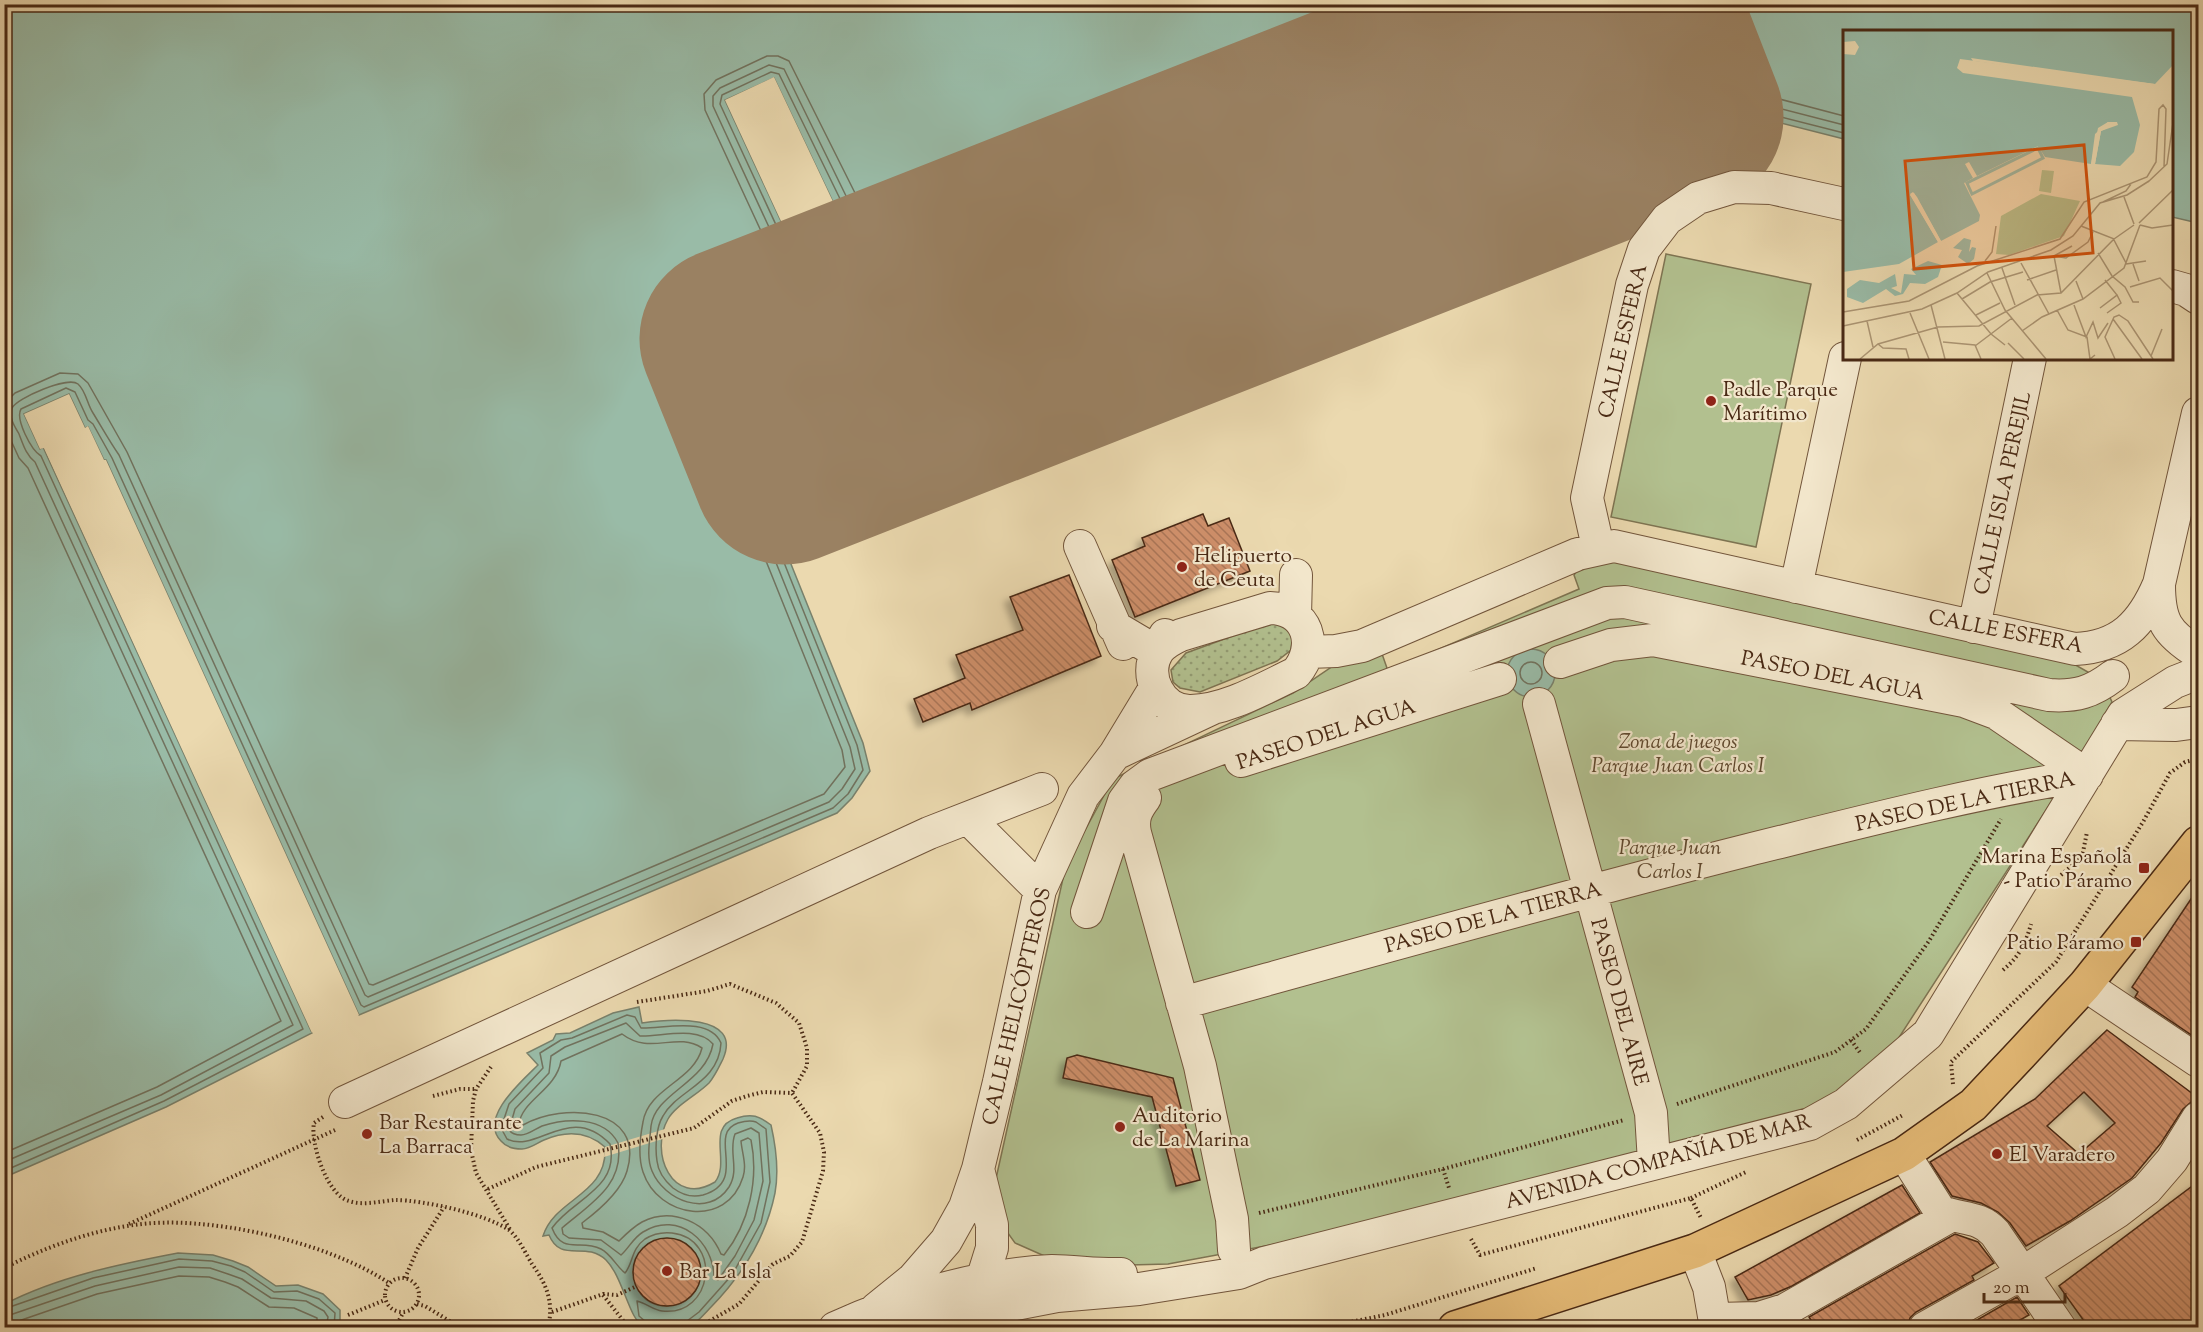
<svg xmlns="http://www.w3.org/2000/svg" width="2203" height="1332" viewBox="0 0 2203 1332" font-family="'Sorts Mill Goudy',serif">
  <style>
    .grass { fill: url(#grass-dots); stroke: #7e7452; stroke-width: 1.5 }
    .green { fill: #b2c08f; stroke: #7e7452; stroke-width: 1.5 }
    .water { fill: #99bba7; stroke: #79816c; stroke-width: 1.5; fill-rule: evenodd }
    .pier { fill: #ebd9af }
    .lines { fill: none; stroke-linecap: round; stroke-linejoin: round }
    .shore { stroke: #71725e; stroke-width: 1.5 }
    .runway { stroke: #9a8162; stroke-width: 183 }
    .building { fill: url(#building-back-hatch); stroke: #492914; stroke-width: 1.5; fill-rule: evenodd; filter: url(#shadow) }
    .minor-casing { stroke: #72553b; stroke-width: 34 }
    .major-casing { stroke: #492914; stroke-width: 36 }
    .path { stroke: #492914; stroke-width: 4; stroke-dasharray: 1.5 3; stroke-linecap: butt }
    .minor { stroke: #f2e6cb; stroke-width: 32 }
    .major { stroke: #e6bc78; stroke-width: 33 }
    .poi-dot { fill: #8f2418; stroke: #f2e6cb; stroke-width: 2 }
    .labels { text-anchor: middle; stroke-width: 4.5; stroke-linejoin: round; paint-order: stroke }
    .street-label { font-size: 21px; fill: #492914; stroke: #f2e6cb }
    .poi-label { font-size: 21px; fill: #492914; stroke: #f2e6cb; text-anchor: start }
    .park-label { font-size: 21px; font-style: italic; fill: #5e472d; stroke: #f2e6cb }
    .inset-river { fill: none; stroke: #99bba7; stroke-width: 3 }
    .inset-road { fill: none; stroke: #aa9371; stroke-width: 1.5 }
    .view { fill: #d0520d; fill-opacity: 0.15; stroke: #d0520d; stroke-width: 3 }
    .inset-edge { fill: none; stroke: #492914; stroke-width: 3 }
  </style>
  <defs>
    <pattern id="grass-dots" width="8" height="8" patternUnits="userSpaceOnUse" patternTransform="scale(1.5)"><rect width="8" height="8" fill="#b2c08f"/><path d="M2 2h.1M6 6h.1" fill="none" stroke="#939c74" stroke-width="1.8" stroke-linecap="round"/></pattern>
    <pattern id="building-back-hatch" width="6" height="6" patternUnits="userSpaceOnUse" patternTransform="scale(1.5)"><rect width="6" height="6" fill="#ce8f6a"/><path d="M-1 5l2 2M0 0l6 6M5-1l2 2" fill="none" stroke="#a97556"/></pattern>
    <filter id="shadow"><feDropShadow dx="-5.5" dy="5.5" stdDeviation="3" flood-color="#0004"/></filter>
  </defs>
  <rect width="100%" height="100%" fill="#ebd9af"/>
  <filter id="stains"><feTurbulence type="fractalNoise" baseFrequency=".00333" numOctaves="4"/><feColorMatrix values="0 0 0 0 .2 0 0 0 0 .09 0 0 0 0 .02 0 0 0 .5 -.17"/></filter>
  <radialGradient id="worn" r=".72"><stop offset=".6" stop-color="#630" stop-opacity="0"/><stop offset="1" stop-color="#630" stop-opacity=".3"/></radialGradient>
  <path class="grass" d="M1277,620L1293,633L1291,650L1277,661L1200,692L1180,688L1173,682L1171,670L1186,653Z"/>
  <path class="green" d="M1666,254L1811,284L1756,547L1611,517Z
    M1624,557L2058,655L2102,680L2112,702L2074,767L1865,1090L1833,1108L1292,1241L1168,1264L1129,1265L1049,1258L1015,1243L1005,1229L995,1183L1066,865L1113,779L1293,693L1339,662L1381,651L1388,671L1579,589L1574,575L1579,567Z"/>
  <path class="water" d="M5,5H1523L862,263L774,78L725,100L811,286L702,328L700,338L863,743L870,771L852,798L837,813L359,1015L106,460H104L88,427L85,428L69,394L24,414L40,449L43,447L312,1033L166,1107L5,1177Z
    M1676,5H2198V223L2172,217V32H1844V139L1718,107Z
    M1507 673a24 24 0 1 1 48 0a24 24 0 1 1-48 0Z
    M639,1007L642,1023C668,1019 743,1013 723,1059C719,1067 715,1076 709,1083C697,1095 676,1105 668,1119C649,1152 672,1208 715,1182C731,1162 705,1127 737,1118C752,1113 759,1116 771,1125C776,1147 779,1171 775,1193C766,1237 744,1273 712,1306C705,1313 698,1323 688,1327C682,1329 672,1327 666,1327C659,1327 649,1329 643,1326C629,1319 623,1277 606,1260C585,1240 561,1264 549,1235L543,1236C555,1198 608,1195 605,1147C587,1131 565,1131 544,1140C537,1143 530,1149 522,1149C514,1149 506,1147 501,1141C478,1118 523,1080 538,1065L527,1053L553,1040L556,1034L570,1033L613,1013ZM668,1239C714,1245 709,1308 664,1306C622,1303 626,1239 668,1239Z
    M178,1253L213,1255L233,1261L248,1267L276,1286L298,1285L323,1294L340,1310V1327H5V1304C57,1277 120,1264 178,1253Z"/>
  <path class="pier" d="M774,77L862,263L859,264L773,81L729,102L814,285L811,286L725,100Z
    M69,394L85,428L88,426L104,460H106L359,1015L356,1017L104,463L101,462L86,431L82,430L68,398L28,415L42,445L46,446L314,1031L312,1033L44,448L40,449L24,414Z
    M665,1129L666,1138L604,1157L605,1147Z"/>
  <g class="lines">
    <path class="shore" d="M1682,4L1722,102L1844,133
      M1690,4L1728,95L1844,125
      M1700,4L1734,87L1844,116
      M4,404L15,393L60,373L78,374L88,383L127,452L369,984L373,985L824,794L845,767L842,750L678,342L680,322L690,310L780,272L705,110L704,94L716,80L767,56H778L789,61L875,233L1462,4
      M4,425L19,458L28,468L281,1021L157,1087L4,1153
      M1520 673a11 11 0 1 1 22 0a11 11 0 1 1-22 0Z
      M626,1023L640,1036C661,1037 697,1025 713,1044C706,1083 655,1093 651,1126C650,1140 646,1157 652,1171C664,1200 708,1219 729,1187C740,1169 728,1152 735,1134L751,1128L759,1133L763,1181L754,1220L735,1256L718,1280L714,1278C714,1242 679,1210 643,1232C633,1238 629,1248 621,1255L601,1240L569,1238L563,1234L562,1228C590,1204 625,1185 618,1143C604,1116 566,1118 542,1126C535,1129 528,1135 521,1135C516,1135 512,1134 509,1130L515,1109L549,1073L551,1056L565,1047Z
      M622,1034C651,1056 676,1031 702,1048C694,1081 648,1088 643,1122C640,1137 638,1157 643,1172C658,1218 727,1229 743,1177C747,1165 742,1153 741,1141L748,1138L751,1140C759,1179 749,1224 724,1255L721,1254C708,1223 673,1206 642,1222C633,1227 626,1234 619,1241L603,1232L583,1228L582,1223C598,1211 621,1192 627,1171C646,1107 563,1102 523,1125L519,1124C522,1100 556,1090 561,1061Z
      M4,1162L161,1095L293,1025L35,462C26,455 23,444 19,434C15,427 8,417 12,408C17,398 68,376 78,384C86,391 87,404 93,413C101,426 110,442 119,455L365,995L368,997L829,802L842,789L855,769L850,747L687,341L689,323L696,316L792,277L713,106V96L720,88L769,65L784,69L870,245L1486,4
      M4,1171L164,1101L303,1029L41,456C31,450 15,419 21,409L66,388L75,392L88,420L93,424L112,458L361,1005L364,1007L833,808L848,794L863,770L857,745L695,340L696,327L700,323L802,281L720,104L722,95L771,72L779,74L867,254L1507,4
      M4,1309L93,1278L179,1259L212,1261L231,1266L245,1272L274,1292L297,1291L319,1299L335,1313L334,1328
      M4,1317L95,1286L179,1267L210,1268L228,1274L242,1279L271,1298L306,1301L324,1311L328,1317L326,1328
      M4,1326L97,1294L179,1276L209,1277L225,1282L238,1287L269,1307L294,1308L317,1318V1328
      M648,1328L646,1322L639,1316L637,1301C646,1303 653,1310 662,1311C713,1317 723,1239 672,1233C663,1232 653,1234 645,1239C631,1249 633,1264 625,1273C616,1266 611,1254 601,1249C580,1238 563,1256 552,1228C572,1199 620,1189 610,1144C570,1102 537,1154 507,1139L501,1128L509,1104L543,1068L540,1053L561,1040L572,1038L627,1015L635,1017L641,1028C663,1029 709,1016 721,1043C719,1083 677,1090 663,1116C656,1127 655,1148 657,1161C658,1171 665,1181 673,1188C681,1194 692,1198 703,1195C750,1181 706,1134 738,1123C745,1121 750,1120 756,1122L766,1129L770,1182L761,1223L732,1275L699,1312L687,1321L685,1328"/>
    <path class="runway" d="M1583,4L731,339L785,473L1692,117L1648,4"/>
  </g>
  <path class="building" d="M1203,514L1208,526L1229,518L1250,571L1135,617L1112,560L1145,546L1142,538Z
    M1069,575L1101,656L972,710L970,703L923,722L914,699L965,678L956,655L1023,630L1010,597Z
    M2199,887V1040L2135,997L2138,992L2132,987Z
    M2107,1030L2197,1097L2183,1109L2161,1143L2132,1178L2070,1221L2026,1246L2010,1223L1998,1212L1981,1203L1952,1196L1930,1162L2035,1099ZM2084,1092L2115,1123L2079,1154L2047,1126Z
    M1077,1055L1173,1078L1200,1180L1176,1186L1152,1097L1063,1078L1067,1058Z
    M2199,1181V1328H2089L2059,1286Z
    M1902,1185L1920,1213L1792,1286L1771,1295L1748,1300L1735,1277Z
    M1955,1234L1978,1242L1994,1263L1972,1276L1974,1280L1916,1312L1910,1318L1907,1328H1816L1809,1317Z
    M633 1272a34 34 0 1 1 68 0a34 34 0 1 1-68 0Z
    M2017,1297L2029,1315L2006,1328H1963Z"/>
  <g class="lines">
    <defs>
      <path id="minor" d="M2172,286L2186,290L2198,298
        M1080,546L1123,644
        M1598,547L1587,498L1632,285L1644,249L1667,219L1698,198L1734,187L1771,188L1844,204
        M2159,584C2159,621 2166,633 2198,653
        M1796,587L1845,358
        M1270,608C1308,609 1319,646 1296,673C1264,688 1227,710 1191,711C1161,712 1142,675 1158,651C1164,643 1172,639 1181,635Z
        M1295,616L1296,575
        M1113,626L1157,652L1165,635
        M1974,627L2030,358
        M1308,652L1336,651L1362,646L1578,554L1614,546L2075,649C2120,647 2142,624 2159,584L2198,413
        M1560,662L1611,645L1653,640L1964,701L1996,713L2087,775
        M1539,704L1651,1113L1654,1162
        M2117,724L2176,725L2198,722
        M1115,754L1155,688
        M1241,761L1500,679
        M1145,798C1136,810 1132,818 1135,833L1200,1066L1232,1219L1234,1250
        M968,818L1040,890
        M1087,912L1124,801L1135,786L1150,775L1607,603L1625,602L2049,695C2076,697 2092,692 2113,676
        M2085,985L2198,1061
        M1182,1003C1370,951 1558,898 1748,850C1861,822 1972,793 2087,775
        M345,1102L929,833L1042,789
        M1904,1154L1940,1211C1960,1220 1979,1215 1995,1233L2060,1328
        M1695,1251L1709,1287L1716,1328
        M965,1290L982,1280L992,1248V1225L978,1169
        M876,1309L913,1279L946,1241L965,1207L978,1169L999,1082L1040,890L1083,796L1115,754L1213,708
        M1716,1319L1759,1318L1785,1310L1950,1216
        M835,1328C901,1298 979,1274 1052,1271C1075,1271 1098,1275 1121,1274
        M892,1328L1057,1296L1139,1289L1239,1273L1264,1263L1810,1124L1846,1104L1928,1034L2123,715L2175,682L2198,673
        M1925,1328L2021,1274L2117,1212L2147,1189L2172,1160L2198,1118"/>
      <path id="major" d="M1455,1328L1695,1251L1904,1154L1973,1105L2022,1053L2085,985L2198,843"/>
    </defs>
    <use href="#minor" class="minor-casing"/>
    <use href="#major" class="major-casing"/>
    <path class="path" d="M2061,875L2082,857L2087,832
      M2003,970C2019,957 2026,943 2031,924
      M637,1002L707,991L730,984L776,1003L799,1023L807,1048V1066L792,1093
      M1851,1040L1861,1054
      M491,1067L476,1089L473,1101L471,1150L476,1173L511,1231
      M1953,1084L1951,1062L2056,962L2143,822L2170,773L2185,762L2198,759
      M433,1096L460,1089H476
      M1677,1104L1835,1052L1866,1029L1929,941L2001,819
      M323,1117L314,1123C310,1143 327,1195 349,1201C363,1206 381,1201 395,1200C423,1200 486,1214 509,1230C518,1237 526,1254 532,1264C547,1285 554,1302 548,1328
      M1857,1140L1903,1115
      M1443,1169L1449,1188
      M488,1189L536,1167L694,1128L732,1101L747,1096L763,1092L792,1093L820,1133L824,1152L823,1171L802,1242L790,1256L773,1264L739,1304L697,1328
      M1691,1198L1746,1172
      M1259,1213L1443,1169L1624,1120
      M129,1224L335,1130
      M1471,1239L1480,1255L1691,1198L1701,1218
      M4,1268C44,1248 89,1231 134,1225C207,1214 328,1242 389,1283
      M385 1295a17 17 0 1 1 34 0a17 17 0 1 1-34 0Z
      M405,1278L418,1248L444,1207
      M603,1295L629,1328
      M417,1304L425,1306L461,1328
      M552,1312L603,1294L617,1295L637,1286
      M348,1315L385,1300
      M395,1328L403,1313
      M1321,1328L1385,1315L1537,1268"/>
    <use href="#minor" class="minor"/>
    <use href="#major" class="major"/>
  </g>
  <g class="poi-dot">
    <circle cx="1711" cy="401" r="6"/>
    <circle cx="1182" cy="567" r="6"/>
    <rect x="2138" y="862" width="12" height="12" rx="3"/>
    <rect x="2130" y="936" width="12" height="12" rx="3"/>
    <circle cx="1120" cy="1127" r="6"/>
    <circle cx="367" cy="1134" r="6"/>
    <circle cx="1997" cy="1154" r="6"/>
    <circle cx="667" cy="1271" r="6"/>
  </g>
  <g class="labels">
    <g class="street-label">
      <text transform="translate(1622 341) rotate(-77)" y="7">CALLE ESFERA</text>
      <text transform="translate(2002 493) rotate(-78)" y="7">CALLE ISLA PEREJIL</text>
      <text transform="translate(2006 631) rotate(11)" y="7">CALLE ESFERA</text>
      <text transform="translate(1833 675) rotate(11)" y="7">PASEO DEL AGUA</text>
      <text transform="translate(1326 734) rotate(-18)" y="7">PASEO DEL AGUA</text>
      <text transform="translate(1965 801) rotate(-12)" y="7">PASEO DE LA TIERRA</text>
      <text transform="translate(1493 917) rotate(-15)" y="7">PASEO DE LA TIERRA</text>
      <text transform="translate(1620 1002) rotate(75)" y="7">PASEO DEL AIRE</text>
      <text transform="translate(1016 1006) rotate(-77)" y="7">CALLE HELICÓPTEROS</text>
      <text transform="translate(1658 1161) rotate(-15)" y="7">AVENIDA COMPAÑÍA DE MAR</text>
    </g>
    <g class="poi-label">
      <text x="1723" y="396">Padle Parque<tspan x="1723" dy="24">Marítimo</tspan></text>
      <text x="1194" y="562">Helipuerto<tspan x="1194" dy="24">de Ceuta</tspan></text>
      <text x="2132" y="863" text-anchor="end">Marina Española<tspan x="2132" dy="24">- Patio Páramo</tspan></text>
      <text x="2124" y="949" text-anchor="end">Patio Páramo</text>
      <text x="1132" y="1122">Auditorio<tspan x="1132" dy="24">de La Marina</tspan></text>
      <text x="379" y="1129">Bar Restaurante<tspan x="379" dy="24">La Barraca</tspan></text>
      <text x="2009" y="1161">El Varadero</text>
      <text x="679" y="1278">Bar La Isla</text>
    </g>
    <g class="park-label">
      <text x="1678" y="748">Zona de juegos<tspan x="1678" dy="24">Parque Juan Carlos I</tspan></text>
      <text x="1670" y="854">Parque Juan<tspan x="1670" dy="24">Carlos I</tspan></text>
    </g>
  </g>
  <g transform="translate(1843 30)">
    <rect width="330" height="330" fill="#ebd9af"/>
    <path d="M199,140L211,141L208,163L196,161ZM198,164L237,171L221,206L166,225L153,224L158,186Z" fill="#b2c08f"/>
    <path d="M0,1H330V35L312,54L117,29L114,38L120,43L289,67L297,95L291,122L277,136L252,134L258,101L271,95L265,92L255,98L248,134L202,127L195,116L134,146L126,132L122,134L130,148L121,153L137,185L136,191L98,211L71,163L67,165L95,212L56,234L0,242V24L12,25L16,17L12,11L0,12ZM121,208L128,210L126,222L129,217L133,218L131,229L125,234L115,227L119,220L110,218ZM85,231L99,235L95,247L82,254L67,253L60,264L52,266L43,259L20,273L4,267V259L17,250L36,253L52,244L54,256L48,258L58,263L61,244L73,245L68,239Z" fill="#99bba7"/>
    <path d="M128,28L312,54L311,56L130,31ZM265,92H274L275,95L258,101L252,134H248L252,104ZM70,162L74,167L98,211L95,212L67,164Z" fill="#ebd9af"/>
    <path class="inset-river" d="M0,66L26,62L45,48L56,18L53,1M195,118L200,128L129,164L124,153Z"/>
    <path class="inset-road" d="M305,152L324,134L330,93M281,167L291,194M260,172L283,161L288,154M296,193L330,160M297,195L309,198L330,195M238,196L271,209L291,195M271,210L283,233M255,223L269,246L282,257L290,272H296M211,226L223,228L245,212L250,202M211,226L218,263M211,226L229,216M142,231L149,222L153,196M178,233L206,284M283,234L303,231M290,234L296,251M134,236L217,209L241,172L304,147L313,132L316,79L320,75L323,79L321,137M159,238L172,275M144,243L162,280L203,329M184,250L213,240M233,251L240,269M287,257L317,248L330,261M114,263L148,304L162,315M119,269L147,252L180,242M88,275L102,329M231,275L243,307L250,292L255,308L265,293M257,278L274,265L262,250M214,280L225,300L244,307L247,329L252,325M0,282L66,271L136,235M67,283L86,329M264,283L278,273L274,265M133,285L157,273M270,289L299,329M24,291L30,317M0,296L79,279L114,263L145,242L208,220L230,206L257,173L284,165L306,151M179,301L199,287L240,269L281,238L297,195M100,312L132,315L138,329M165,313L181,329M35,314L40,318L63,319L66,329M132,316L169,288M308,326L319,299M17,329L35,314L95,297L136,296L194,265L218,263L271,209M272,329L262,307L271,287L276,285L285,291L310,329"/>
    <path class="view" d="M241,115L250,223L71,239L62,131Z"/>
    <rect width="330" height="330" class="inset-edge"/>
  </g>
  <rect width="2203" height="1332" fill="none" stroke="#ebd9af" stroke-width="24"/>
  <rect x="6" y="6" width="2191" height="1320" fill="none" stroke="#492914" stroke-width="3"/>
  <rect x="12" y="12" width="2179" height="1308" fill="none" stroke="#492914" stroke-width="1.5"/>
  <path d="M1984 1293v9h81v-9" fill="none" stroke="#492914" stroke-width="3"/>
  <text x="1993" y="1293" font-size="18" fill="#492914" stroke="#f2e6cb" stroke-width="4.5" paint-order="stroke">20 m</text>
  <rect width="100%" height="100%" filter="url(#stains)"/>
  <rect width="100%" height="100%" fill="url(#worn)"/>
</svg>
